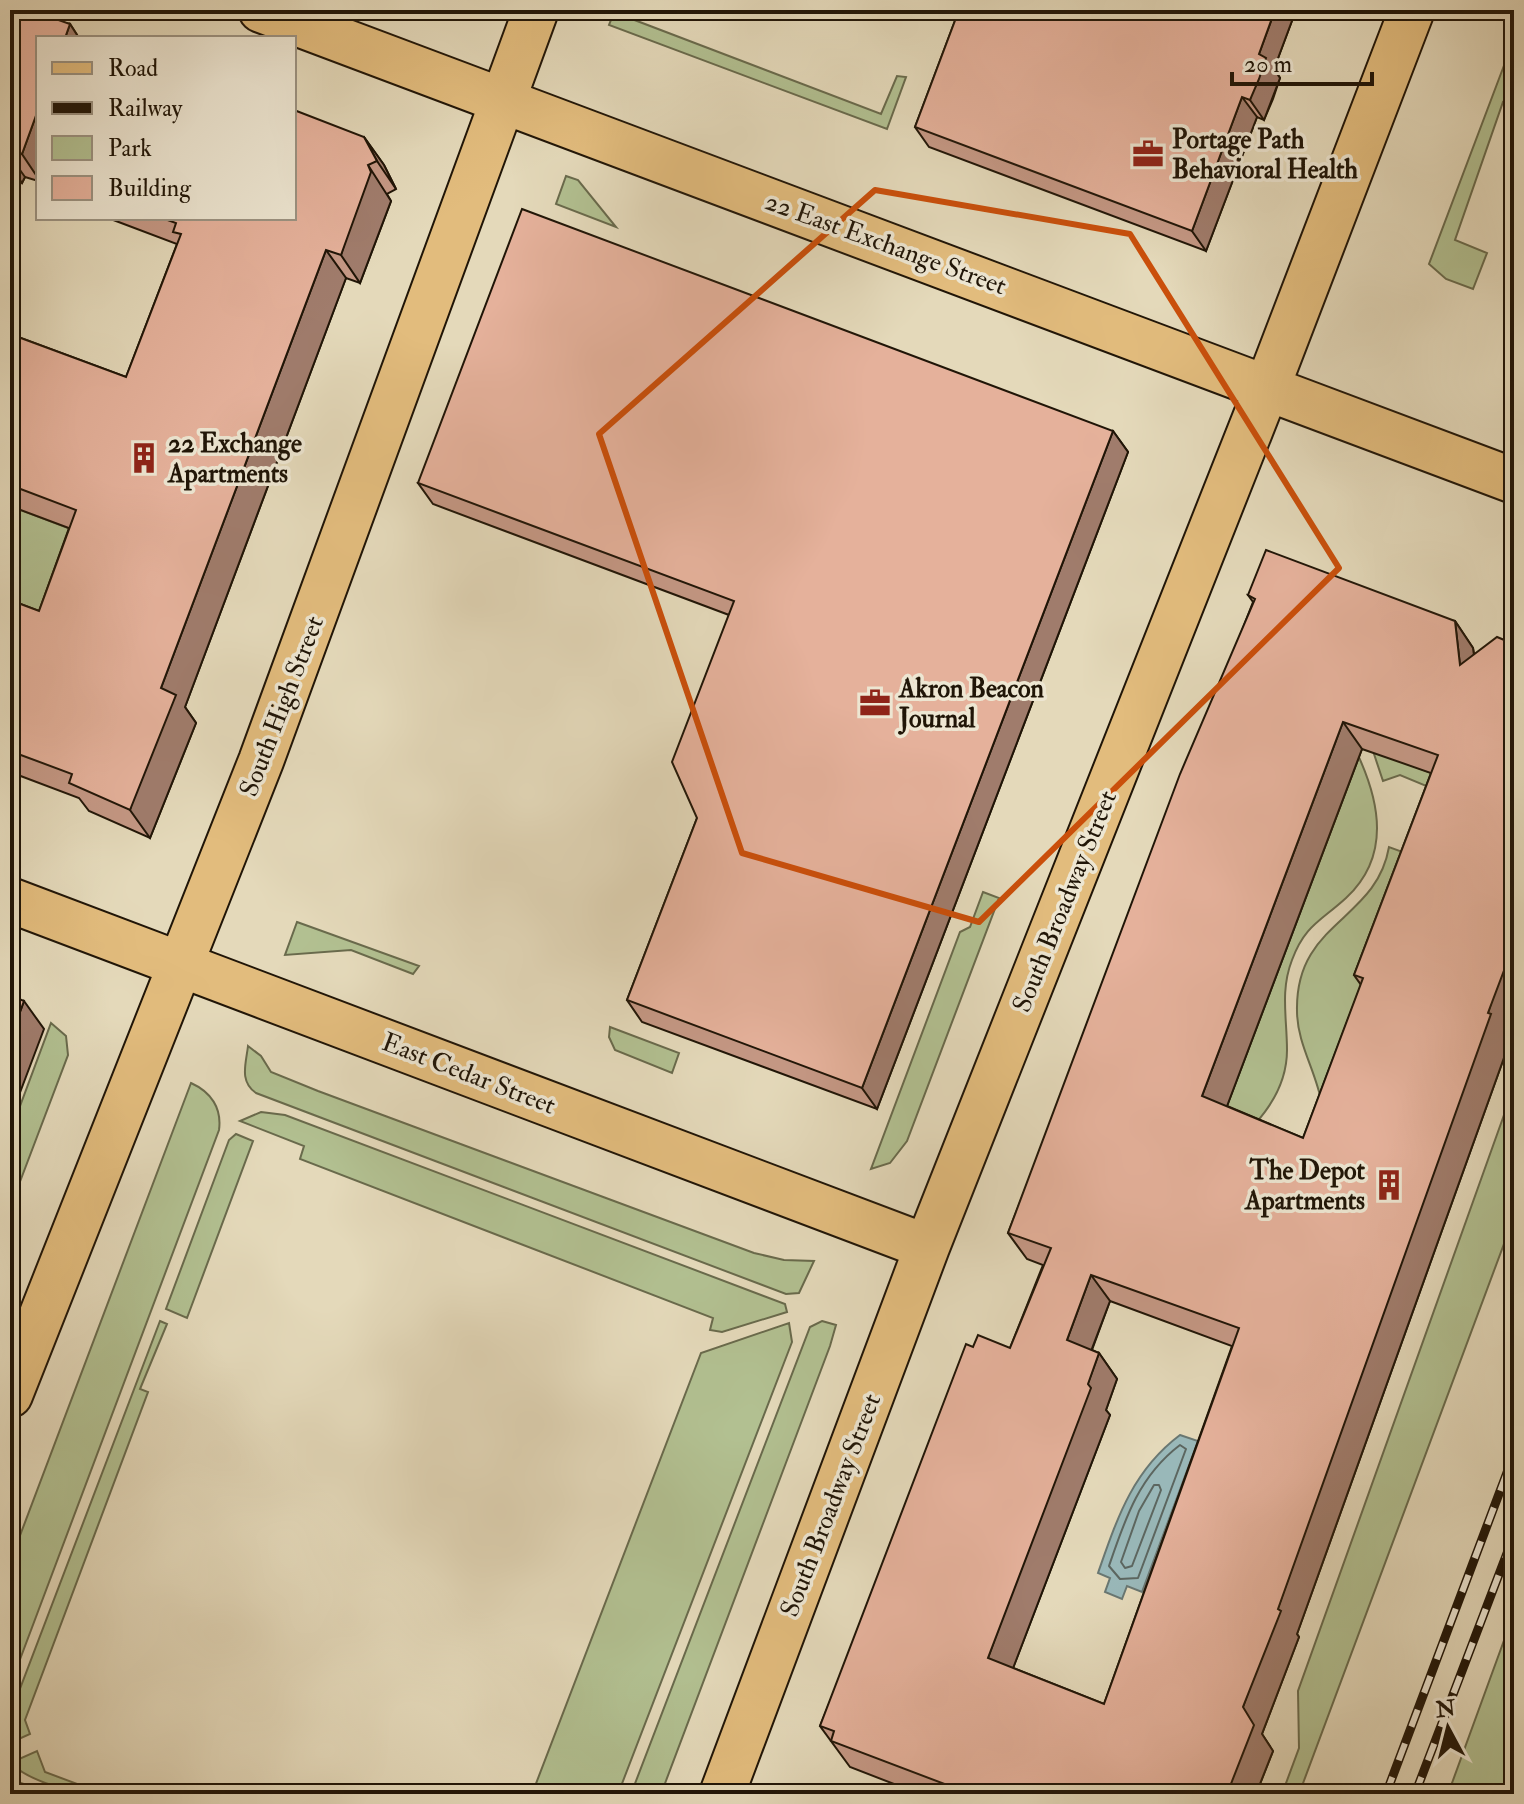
<svg xmlns="http://www.w3.org/2000/svg" width="1524" height="1804" viewBox="0 0 1524 1804" font-family="'IM FELL Double Pica',serif">
  <style>
    .green { fill: #b2c091; stroke: #696a4c; stroke-width: 2 }
    .water { fill: #99b8b9; stroke: #697772; stroke-width: 2 }
    .lines { fill: none; stroke-linecap: round; stroke-linejoin: round }
    .shore { stroke: #5c6660; stroke-width: 2 }
    .primary-casing { stroke: #201507; stroke-width: 48 }
    .primary { stroke: #e2bc7d; stroke-width: 44 }
    .rail-casing { stroke: #201507; stroke-width: 9 }
    .rail { stroke: #ede6d2; stroke-width: 6; stroke-dasharray: 18; stroke-linecap: butt }
    .wall { fill: #c59885; stroke: #201507; stroke-width: 2; fill-rule: evenodd }
    .shaded-wall { fill: #a07c6c; stroke: #201507; stroke-width: 2 }
    .building { fill: #e5b19b; stroke: #201507; stroke-width: 2; fill-rule: evenodd }
    .marked { fill: none; stroke: #ca4f0b; stroke-width: 6; stroke-linejoin: round }
    .labels { text-anchor: middle; stroke-width: 7; stroke-linejoin: round; paint-order: stroke }
    .poi-label { font-size: 26px; font-weight: bold; fill: #201507; stroke: #ede6d2; text-anchor: start }
    .street-label { font-size: 26px; fill: #201507; stroke: #ede6d2 }
  </style>
  <rect width="100%" height="100%" fill="#e4d9ba"/>
  <filter id="stains"><feTurbulence type="fractalNoise" baseFrequency=".0025" numOctaves="4"/><feColorMatrix values="0 0 0 0 .2 0 0 0 0 .09 0 0 0 0 .02 0 0 0 .5 -.17"/></filter>
  <radialGradient id="worn" r=".72"><stop offset=".6" stop-color="#630" stop-opacity="0"/><stop offset="1" stop-color="#630" stop-opacity=".3"/></radialGradient>
  <path class="green" d="M615,10H625L624,16L881,114L897,76L906,77L887,129L609,25Z
    M1514,39V104L1503,102L1455,240L1487,253L1473,289L1446,279L1429,264Z
    M566,176L578,180L616,227L556,204Z
    M10,506L105,542L66,620L10,621Z
    M1373,751L1434,774L1449,771L1322,1105C1317,1073 1297,1044 1297,1011C1295,921 1376,922 1389,847L1416,857L1429,787L1400,775L1383,781Z
    M1357,753C1380,802 1391,856 1346,898C1321,921 1305,925 1292,960C1280,991 1287,1018 1287,1050C1287,1107 1237,1141 1200,1176Z
    M983,892L999,898L907,1141L890,1163L871,1169L960,932L970,927Z
    M297,922L419,966L413,974L351,950L285,955Z
    M51,1023L66,1036L68,1055L10,1208V1133Z
    M610,1027L679,1053L672,1073L615,1050L609,1037Z
    M248,1046L261,1056L271,1072L318,1091L754,1253L784,1260L814,1261L799,1293L786,1294L256,1093C239,1081 246,1064 248,1046Z
    M191,1083C211,1092 222,1108 219,1130L10,1686V1562Z
    M1514,1087V1217L1299,1794H1282L1299,1748L1298,1691Z
    M261,1112L285,1115L785,1304L787,1312L722,1332L710,1330L713,1318L300,1159L304,1146L240,1121Z
    M236,1134L253,1141L187,1318L166,1309L229,1140Z
    M160,1321L167,1324L140,1389L148,1392L25,1720L30,1734L10,1743V1715Z
    M822,1321L836,1325L830,1346L661,1794H631L810,1327Z
    M789,1323L792,1342L618,1794H532L701,1353Z
    M1514,1613V1794H1448Z
    M37,1751L45,1772L104,1794C75,1794 32,1783 10,1763Z
    M10,1779L51,1794H10Z"/>
  <path class="water" d="M1180,1435L1198,1441L1142,1592L1127,1586L1122,1599L1105,1592L1110,1578L1098,1573C1117,1519 1132,1471 1180,1435Z"/>
  <g class="lines">
    <path class="shore" d="M1180,1445L1186,1449L1138,1578L1120,1579L1109,1566C1125,1519 1139,1476 1180,1445Z
      M1154,1485H1159L1161,1490L1132,1566L1125,1568L1121,1562L1139,1511Z"/>
    <defs>
      <path id="primary" d="M261,10L1514,481
        M10,900L927,1247
        M10,1395L261,761L536,10
        M722,1794L927,1247L1267,388L1412,10"/>
    </defs>
    <use href="#primary" class="primary-casing"/>
    <use href="#primary" class="primary"/>
    <defs>
      <path id="rail" d="M1386,1794L1514,1454
        M1415,1794L1514,1535"/>
    </defs>
    <use href="#rail" class="rail-casing"/>
    <use href="#rail" class="rail"/>
  </g>
  <path class="wall" d="M10,10L70,24L79,38H38V181L25,177L22,183L10,178Z
    M959,10H1296L1274,69L1280,78L1273,99L1264,120L1257,117L1206,251L929,147L915,127Z
    M364,137L384,165L396,189L387,194L391,201L360,283L346,278L185,707L196,723L150,838L89,811L79,798L10,772V600L39,611L69,528L10,506V334L126,377L177,244L108,218H294Z
    M1113,431L1128,452L877,1109L642,1022L627,1000L697,818L729,615L433,504L418,483Z
    M1248,595L1455,621L1473,648L1474,654L1514,644V1020L1507,1038L1510,1041L1297,1634L1299,1637L1262,1734L1273,1751L1256,1794H920L850,1767L820,1726L973,1347L1010,1348L1043,1265L1027,1259L1008,1233L1253,602ZM1362,749L1431,773L1354,975L1361,985L1303,1138L1227,1106ZM1110,1301L1232,1346L1104,1704L1013,1668L1110,1415L1106,1410L1117,1379L1099,1353L1092,1350Z"/>
  <path class="shaded-wall" d="M1275,10H1296L1274,69L1280,78L1264,120L1250,100L1259,54Z
    M70,24L79,38H65Z
    M1242,97L1257,117L1206,251L1192,231Z
    M38,110V178L22,154Z
    M364,137L384,165L396,189L377,161Z
    M10,156L25,177L22,183L10,165Z
    M368,165L391,201L360,283L341,255Z
    M326,250L346,278L185,707L196,723L150,838L130,810L161,688Z
    M1113,431L1128,452L877,1109L862,1088Z
    M1455,621L1473,648L1479,691L1460,665Z
    M1343,722L1362,749L1221,1122L1202,1096Z
    M1514,932V1020L1507,1038L1510,1041L1297,1634L1299,1637L1262,1734L1273,1751L1256,1794H1227L1243,1707L1488,1013Z
    M24,1001L44,1029L10,1119V1039Z
    M1091,1275L1110,1301L1085,1367L1067,1340Z
    M1099,1353L1117,1379L1106,1410L1110,1415L1007,1684L988,1658Z"/>
  <path class="building" d="M10,10H30L70,24L65,38H38V110L22,154L10,151Z
    M959,10H1275L1259,54L1266,58L1259,79L1250,100L1242,97L1192,231L915,127Z
    M294,110L364,137L377,161L368,165L371,172L341,255L326,250L161,688L176,695L130,810L69,783L72,774L10,751V600L39,611L76,510L10,485V334L126,377L181,234L173,232L176,223L162,218H294Z
    M522,209L1113,431L862,1088L627,1000L697,818L672,762L734,601L418,483Z
    M1266,550L1455,621L1460,665L1497,637L1514,644V932L1510,942L1514,944L1488,1013L1491,1014L1278,1609L1281,1611L1243,1707L1254,1725L1227,1794H971L831,1741L834,1731L820,1726L966,1344L973,1347L978,1335L1010,1348L1051,1248L1008,1233L1180,774L1255,599L1248,595ZM1343,722L1438,755L1354,975L1363,978L1303,1138L1202,1096ZM1091,1275L1239,1328L1104,1704L988,1658L1091,1388L1088,1384L1099,1353L1067,1340Z
    M10,995L24,1001L10,1039Z"/>
  <path class="marked" d="M875,190L1130,234L1339,568L979,922L742,853L599,434Z"/>
  <defs>
    <symbol id="office-bare" viewBox="-9 -9 18 18"><path d="M-6-3h4V-5.5h4V-3h4V5H-6ZM-1-4.5V-3h2v-1.5ZM-6 0V1H6V0Z" fill="#8f2418" stroke="#ede6d2" stroke-width="2.5" paint-order="stroke"/></symbol>
    <symbol id="building-bare" viewBox="-9 -9 18 18"><path d="M-4-6H4V6H1V3H-1V6H-4ZM-2.5-4.3h1.7v1.8h-1.7ZM.8-4.3h1.7v1.8H.8ZM-2.5-1h1.7V.8h-1.7ZM.8-1h1.7V.8H.8Z" fill="#8f2418" stroke="#ede6d2" stroke-width="2.5" paint-order="stroke"/></symbol>
  </defs>
  <g fill-rule="evenodd">
    <use href="#office-bare" x="1126" y="132" width="44" height="44"/>
    <use href="#building-bare" x="122" y="436" width="44" height="44"/>
    <use href="#office-bare" x="853" y="681" width="44" height="44"/>
    <use href="#building-bare" x="1367" y="1163" width="44" height="44"/>
  </g>
  <g class="labels">
    <g class="poi-label">
      <text x="1172" y="148">Portage Path<tspan x="1172" dy="30">Behavioral Health</tspan></text>
      <text x="168" y="452">22 Exchange<tspan x="168" dy="30">Apartments</tspan></text>
      <text x="899" y="697">Akron Beacon<tspan x="899" dy="30">Journal</tspan></text>
      <text x="1365" y="1179" text-anchor="end">The Depot<tspan x="1365" dy="30">Apartments</tspan></text>
    </g>
    <g class="street-label">
      <text transform="translate(886 243) rotate(20)" y="9">22 East Exchange Street</text>
      <text transform="translate(281 706) rotate(-69)" y="9">South High Street</text>
      <text transform="translate(1064 901) rotate(-68)" y="9">South Broadway Street</text>
      <text transform="translate(469 1073) rotate(21)" y="9">East Cedar Street</text>
      <text transform="translate(830 1505) rotate(-69)" y="9">South Broadway Street</text>
    </g>
  </g>
  <rect width="1524" height="1804" fill="none" stroke="#e4d9ba" stroke-width="40"/>
  <rect x="12" y="12" width="1500" height="1780" fill="none" stroke="#201507" stroke-width="4"/>
  <rect x="20" y="20" width="1484" height="1764" fill="none" stroke="#201507" stroke-width="2"/>
  <rect x="36" y="36" width="260" height="184" fill="#ede6d2" stroke="#9b9281" stroke-width="2"/>
  <rect x="52" y="62" width="40" height="12" fill="#e2bc7d" stroke="#9b9281" stroke-width="2"/>
  <text x="108" y="76" font-size="24" fill="#201507">Road</text>
  <rect x="52" y="102" width="40" height="12" fill="#201507" stroke="#9b9281" stroke-width="2"/>
  <text x="108" y="116" font-size="24" fill="#201507">Railway</text>
  <rect x="52" y="136" width="40" height="24" fill="#b2c091" stroke="#9b9281" stroke-width="2"/>
  <text x="108" y="156" font-size="24" fill="#201507">Park</text>
  <rect x="52" y="176" width="40" height="24" fill="#e5b19b" stroke="#9b9281" stroke-width="2"/>
  <text x="108" y="196" font-size="24" fill="#201507">Building</text>
  <g transform="translate(1448 1728) rotate(353)" stroke="#ede6d2" stroke-width="6" paint-order="stroke">
  <path d="M0-6L14 30L0 20L-14 30Z" fill="#201507"/>
  <text y="-12" font-size="22" font-weight="bold" text-anchor="middle" fill="#201507">N</text>
  </g>
  <path d="M1232 72v12h140v-12" fill="none" stroke="#201507" stroke-width="4"/>
  <text x="1244" y="72" font-size="24" fill="#201507" stroke="#ede6d2" stroke-width="6" paint-order="stroke">20 m</text>
  <rect width="100%" height="100%" filter="url(#stains)"/>
  <rect width="100%" height="100%" fill="url(#worn)"/>
</svg>
